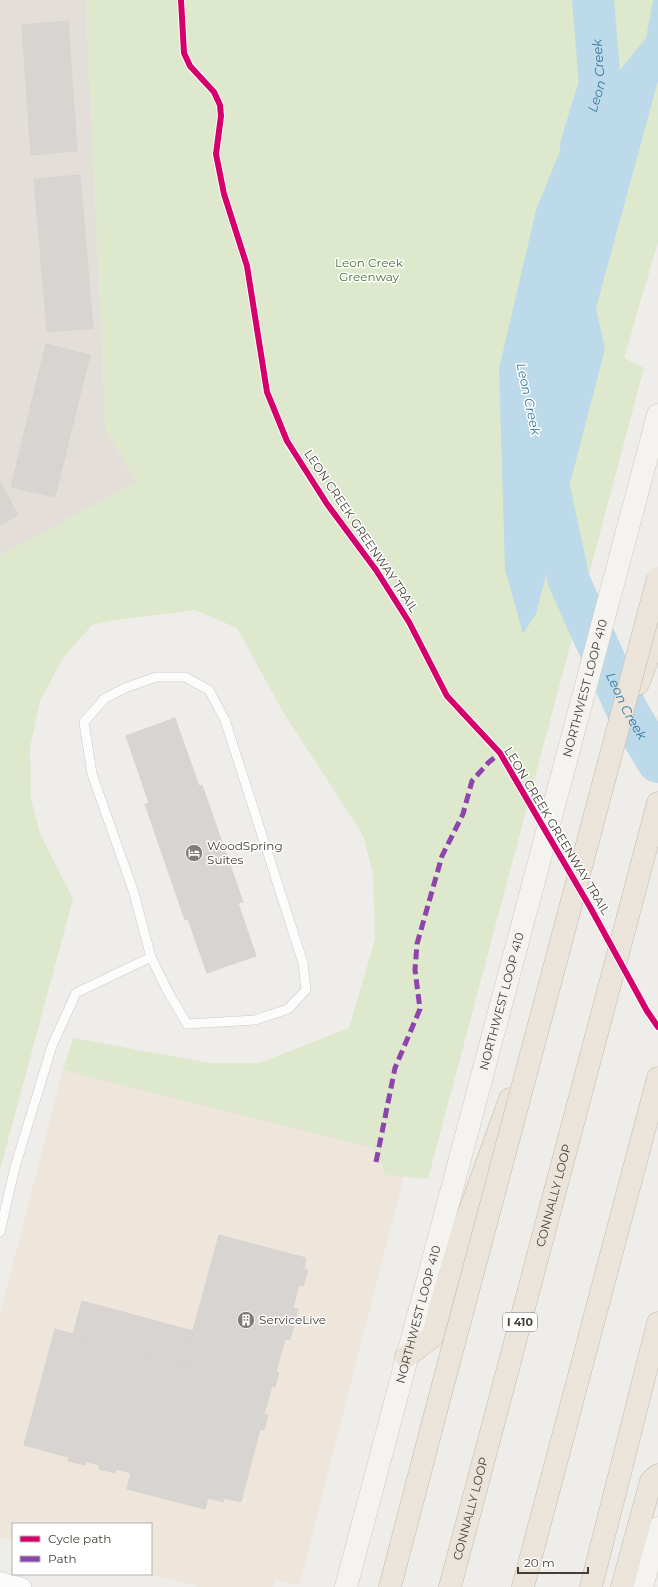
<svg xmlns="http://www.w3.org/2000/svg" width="658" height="1587" viewBox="0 0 658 1587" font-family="Montserrat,sans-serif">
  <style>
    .residential { fill: #e3dfd8 }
    .commercial { fill: #eee5db }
    .green { fill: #dee8cc }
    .water { fill: #bddaea }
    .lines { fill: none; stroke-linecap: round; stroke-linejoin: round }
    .river { stroke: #bddaea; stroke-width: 42 }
    .building { fill: #d7d4d1; stroke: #d7d4d0 }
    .lane-casing { stroke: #ccc9c6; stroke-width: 10 }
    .street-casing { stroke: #ccc9c6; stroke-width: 19 }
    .secondary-casing { stroke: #cec9c1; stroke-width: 23 }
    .highway-casing { stroke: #c5b9a7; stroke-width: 23 }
    .lane { stroke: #fdfcfc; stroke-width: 9 }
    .street { stroke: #fdfcfc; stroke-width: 18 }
    .secondary { stroke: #f5f3ef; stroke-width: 22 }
    .highway { stroke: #eae4db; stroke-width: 22 }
    .highway-bridge-casing { stroke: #c5b9a7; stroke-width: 23; stroke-linecap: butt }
    .highway-bridge { stroke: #eae4db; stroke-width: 22 }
    .quiet { stroke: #8e44ad; stroke-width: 5; stroke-dasharray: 10 5; stroke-linecap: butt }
    .cycleway-casing { stroke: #fff; stroke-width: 8 }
    .cycleway { stroke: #d6006c; stroke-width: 6 }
    .labels { text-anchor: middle; stroke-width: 3; stroke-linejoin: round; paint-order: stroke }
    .shield { fill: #fff; stroke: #7c7873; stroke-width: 1 }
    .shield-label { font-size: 11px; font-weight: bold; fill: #443e37 }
    .park-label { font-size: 12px; fill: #4b712f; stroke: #fff }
    .street-label { font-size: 12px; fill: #443e37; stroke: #fff }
    .poi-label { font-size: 12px; fill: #443e37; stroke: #fff; text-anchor: start }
    .water-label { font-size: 13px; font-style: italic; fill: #3779a0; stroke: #fff }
  </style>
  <rect width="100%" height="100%" fill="#efedea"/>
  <path class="residential" d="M0,0H86L106,430L137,482L0,556Z"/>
  <path class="commercial" d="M63,1070L409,1156L299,1586L275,1580L273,1587H199L147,1574H151V1524H13V1541L0,1537V1314Z"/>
  <path class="green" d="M86,0H658V242L624,358L644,368L428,1179L386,1175L374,1148L63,1070L73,1038L210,1063H259L349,1028L375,939L373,875L363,835L283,712L237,628L195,610L117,620L92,625L63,658L40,701L30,748L31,799L41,836L73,899L0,1170V556L137,482L106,430Z"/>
  <path class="water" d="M653,0H658V81L596,308L605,349L536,614L523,634L505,569L499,369L536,210L565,139L592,95L615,76L646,38Z"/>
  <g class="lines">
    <g class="river">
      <path id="s1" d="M581,146L600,84L593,0"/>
      <path id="s2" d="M546,474L569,581L628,712L658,762"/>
    </g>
  </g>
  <path class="building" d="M68,21L77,151L31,155L22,25Z
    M80,175L93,328L47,332L34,179Z
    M46,344L90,355L55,497L11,487Z
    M0,481L18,515L0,525Z
    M175,718L199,786L202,785L243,902L238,903L256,956L207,973L188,919L185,920L145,804L149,803L126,736Z
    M219,1235L306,1258L304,1269L308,1270L303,1286L299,1285L293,1308L298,1309L290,1340L285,1339L276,1372L279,1373L275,1387L184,1363Z
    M82,1301L193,1331L184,1363L73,1334Z
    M55,1329L84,1337L53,1453L24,1445Z
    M84,1337L272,1386L264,1414L268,1415L264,1430L260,1429L241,1502L224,1498L223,1502L208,1498L205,1509L127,1489L131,1473L116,1469L115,1473L99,1469V1465L86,1461L85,1465L68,1461L69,1457L53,1453Z"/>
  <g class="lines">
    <defs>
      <path id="lane" d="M156,677H185L209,690L225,720L303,963L306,990L288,1009L255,1020L187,1024L167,990L151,957L133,890L92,774L84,722L104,699L125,688Z
        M0,1232L15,1167L52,1046L76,993L151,957"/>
      <path id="street" d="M0,1581L22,1587"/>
      <g id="secondary">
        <path id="s3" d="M346,1587L658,415"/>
        <path d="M642,1587L658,1528"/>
      </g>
      <g id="highway">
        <path d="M638,684L658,631"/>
        <path d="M406,1357L433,1336L444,1293L465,1224L510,1099"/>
        <path d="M390,1587L436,1411"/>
        <path id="s4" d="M450,1587L658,803"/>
        <path d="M523,1587L658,1078"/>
        <path d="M591,1587L658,1323"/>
        <path d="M622,1587L651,1481L658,1475"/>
      </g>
    </defs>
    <use href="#lane" class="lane-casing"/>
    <use href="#street" class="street-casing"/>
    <use href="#secondary" class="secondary-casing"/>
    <use href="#highway" class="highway-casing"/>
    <use href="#lane" class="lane"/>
    <use href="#street" class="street"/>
    <use href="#secondary" class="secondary"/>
    <use href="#highway" class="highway"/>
    <defs>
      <path id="highway-bridge" d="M436,1411L658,578"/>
    </defs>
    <use href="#highway-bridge" class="highway-bridge-casing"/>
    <use href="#highway-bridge" class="highway-bridge"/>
    <path class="quiet" d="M376,1162L395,1068L420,1009L415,970L417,944L442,856L463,814L472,781L488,763L500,753"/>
    <defs>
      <path id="cycleway" d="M181,0L184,53L190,66L214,92L220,105L221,116L216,154L224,194L247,266L267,392L287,441L327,504L376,570L409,622L447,696L500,753L590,907L647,1011L658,1027"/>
    </defs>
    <use href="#cycleway" class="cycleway-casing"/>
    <use href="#cycleway" class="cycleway"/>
  </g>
  <defs>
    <symbol id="hotel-disc" viewBox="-11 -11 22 22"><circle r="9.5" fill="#807b76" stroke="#fff"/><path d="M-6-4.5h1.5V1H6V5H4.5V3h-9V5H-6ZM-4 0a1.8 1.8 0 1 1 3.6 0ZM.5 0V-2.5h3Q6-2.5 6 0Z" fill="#fff"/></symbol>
    <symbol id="building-disc" viewBox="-11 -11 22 22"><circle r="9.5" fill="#807b76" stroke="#fff"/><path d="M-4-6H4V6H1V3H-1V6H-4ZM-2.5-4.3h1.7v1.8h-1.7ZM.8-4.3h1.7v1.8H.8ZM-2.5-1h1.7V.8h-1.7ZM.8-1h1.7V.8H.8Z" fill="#fff"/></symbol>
  </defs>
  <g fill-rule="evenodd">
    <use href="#hotel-disc" x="184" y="843" width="20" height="20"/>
    <use href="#building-disc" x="236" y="1310" width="20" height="20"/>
  </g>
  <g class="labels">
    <rect class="shield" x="503" y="1313" width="34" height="18" rx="3"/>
    <g class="shield-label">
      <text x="520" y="1326">I 410</text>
    </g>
    <g class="park-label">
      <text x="369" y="267">Leon Creek<tspan x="369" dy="14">Greenway</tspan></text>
    </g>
    <g class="street-label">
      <text transform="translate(361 531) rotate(56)" y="4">LEON CREEK GREENWAY TRAIL</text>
      <text dy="4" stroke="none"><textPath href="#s3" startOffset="930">NORTHWEST LOOP 410</textPath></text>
      <text transform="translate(557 831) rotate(59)" y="4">LEON CREEK GREENWAY TRAIL</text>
      <text dy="4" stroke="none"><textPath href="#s3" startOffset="606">NORTHWEST LOOP 410</textPath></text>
      <text dy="4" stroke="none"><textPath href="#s4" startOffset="405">CONNALLY LOOP</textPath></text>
      <text dy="4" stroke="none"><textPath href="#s3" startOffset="282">NORTHWEST LOOP 410</textPath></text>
      <text dy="4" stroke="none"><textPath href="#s4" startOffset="81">CONNALLY LOOP</textPath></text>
    </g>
    <g class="poi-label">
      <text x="207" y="850">WoodSpring<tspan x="207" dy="14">Suites</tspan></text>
      <text x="259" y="1324">ServiceLive</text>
    </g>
    <g class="water-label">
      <text dy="5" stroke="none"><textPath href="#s1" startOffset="73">Leon Creek</textPath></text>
      <text transform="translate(529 399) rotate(78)" y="5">Leon Creek</text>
      <text dy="5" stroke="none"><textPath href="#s2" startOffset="247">Leon Creek</textPath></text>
    </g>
  </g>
  <rect x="12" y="1523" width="140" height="52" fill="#ffffff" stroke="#b4b2af"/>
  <rect x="20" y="1536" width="20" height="6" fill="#d6006c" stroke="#b4b2af"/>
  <text x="48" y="1543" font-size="12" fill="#443e37">Cycle path</text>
  <rect x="20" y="1556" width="20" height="6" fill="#8e44ad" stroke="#b4b2af"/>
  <text x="48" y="1563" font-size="12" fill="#443e37">Path</text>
  <path d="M518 1567v6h70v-6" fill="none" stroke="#443e37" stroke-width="2"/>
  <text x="524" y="1567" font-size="12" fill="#443e37" stroke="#ffffff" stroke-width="3" paint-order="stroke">20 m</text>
</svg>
